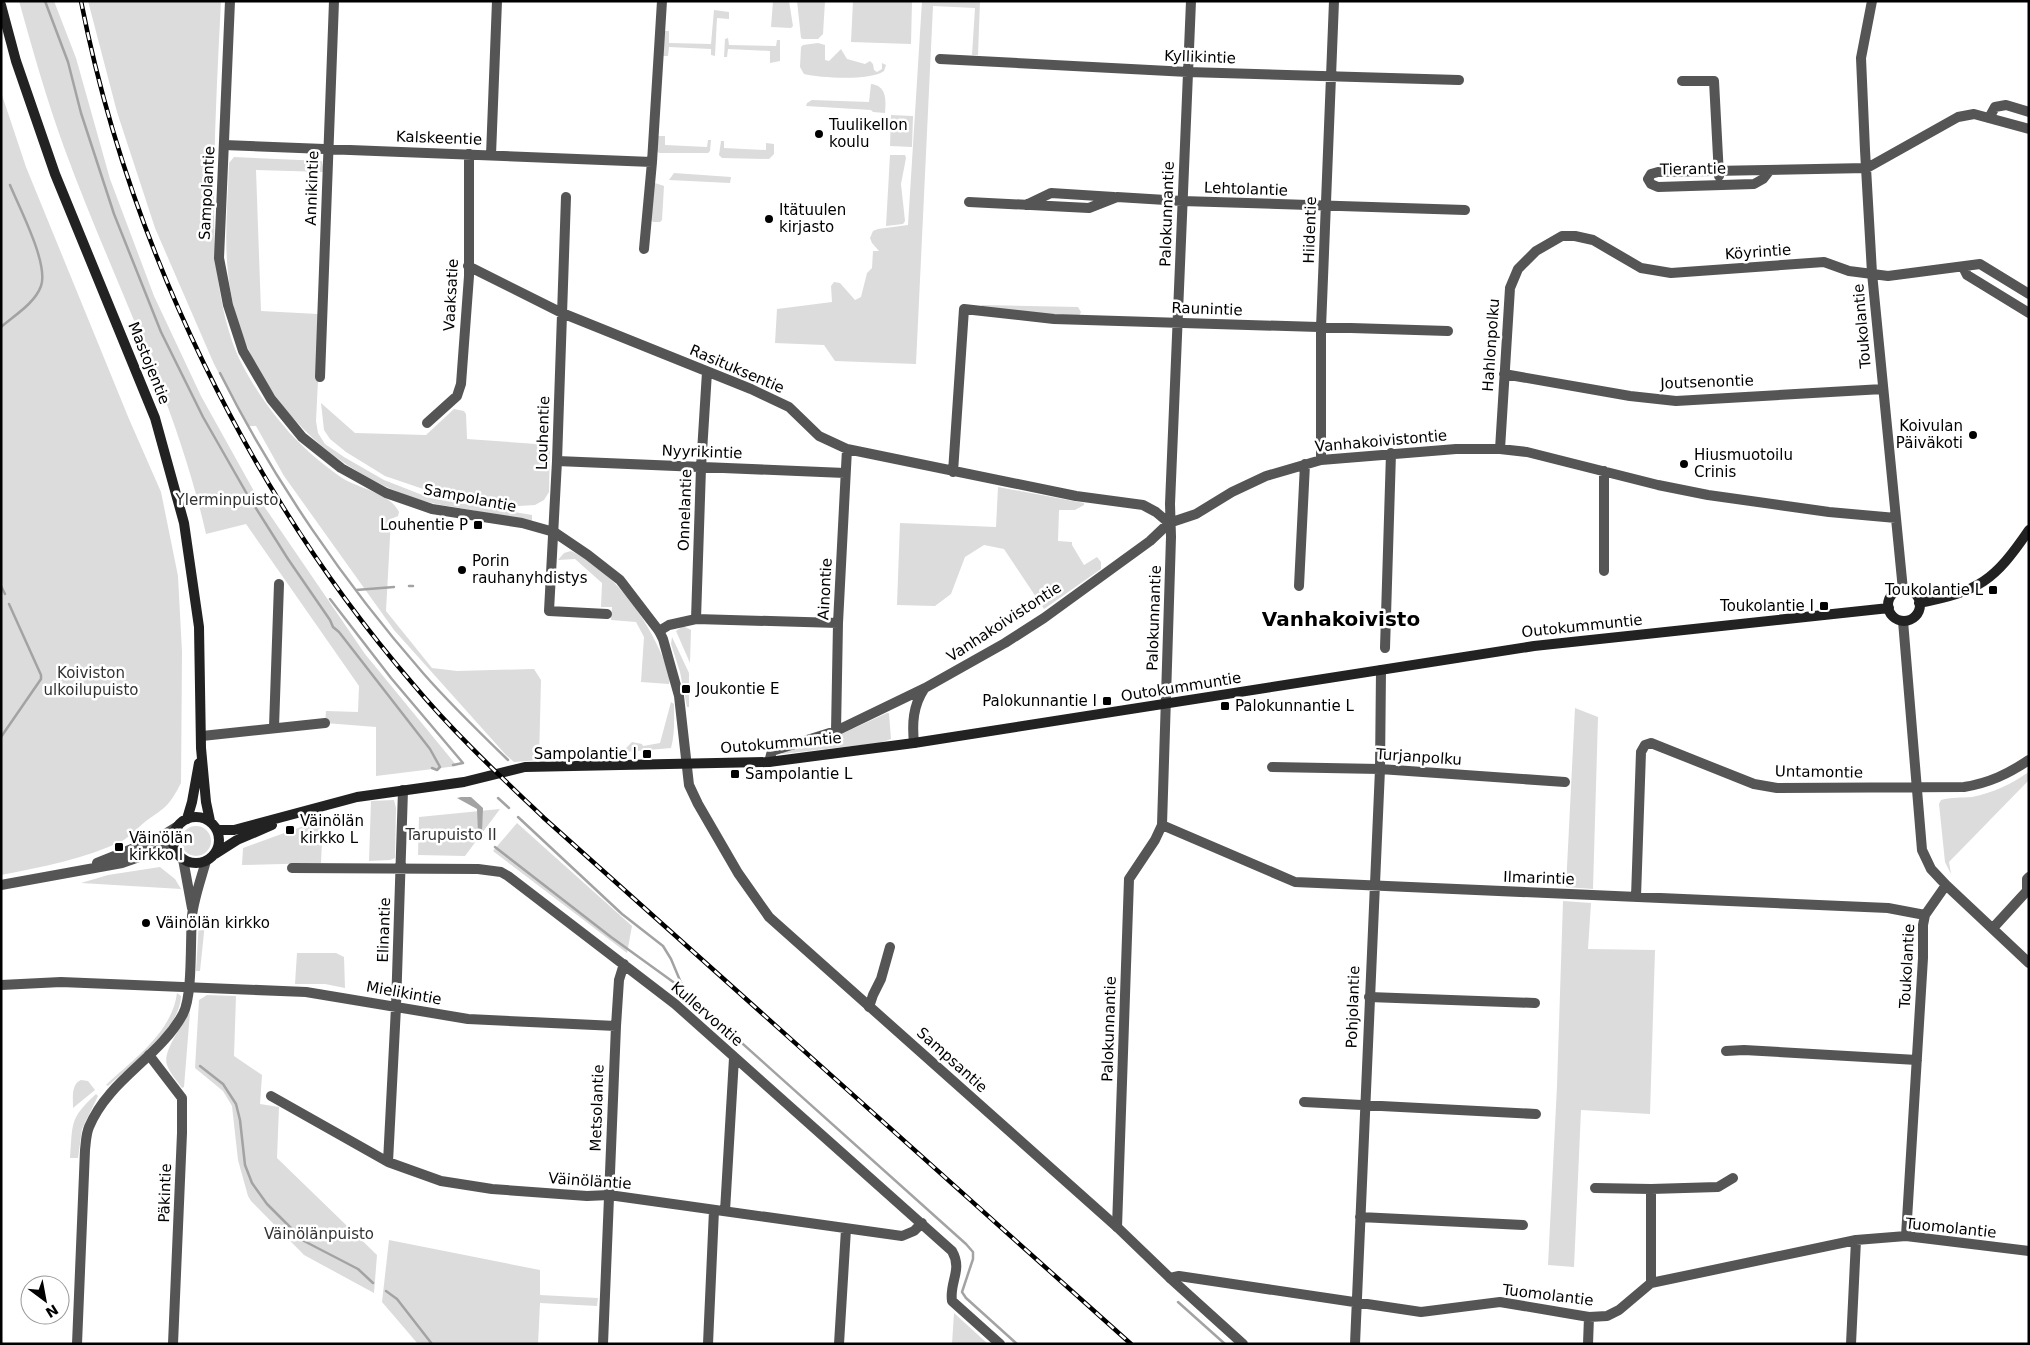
<svg xmlns="http://www.w3.org/2000/svg" width="2030" height="1345" viewBox="0 0 2030 1345" font-family="'DejaVu Sans',sans-serif">
  <style>
    .green { fill: #dcdcdc }
    .water { fill: #a3a3a3 }
    .lines { fill: none; stroke-linecap: round; stroke-linejoin: round }
    .stream { stroke: #a3a3a3; stroke-width: 2.5 }
    .minor { stroke: #555; stroke-width: 10 }
    .tertiary { stroke: #555; stroke-width: 10 }
    .secondary { stroke: #222; stroke-width: 10 }
    .rail-casing { stroke: #000; stroke-width: 4.5 }
    .rail { stroke: #fff; stroke-width: 2.5; stroke-dasharray: 8; stroke-linecap: butt }
    .poi-dot { fill: #000; stroke: #fff; stroke-width: 2 }
    .labels { text-anchor: middle; stroke-width: 5; stroke-linejoin: round; paint-order: stroke }
    .street-label { font-size: 15px; fill: #000; stroke: #fff }
    .poi-label { font-size: 15px; fill: #000; stroke: #fff; text-anchor: start }
    .park-label { font-size: 15px; fill: #333; stroke: #fff }
    .district-label { font-size: 20px; font-weight: bold; fill: #000; stroke: #fff }
  </style>
  <rect width="100%" height="100%" fill="#fff"/>
  <path class="green" d="M19,1H54L76,58L110,179L154,296L201,396L255,493L365,654L457,766L376,776V727L325,723L326,711L358,712L359,686L246,524L206,534C176,400 112,278 65,150C47,101 33,51 19,1Z
    M88,1H221C218,59 215,118 214,176C214,235 213,283 232,341C241,368 264,403 283,425C299,445 321,463 342,478C360,489 390,493 399,512L398,516L391,519L386,611L432,668L457,671L534,669L541,680L539,760L514,762L506,755L394,630L284,476L256,426H247L214,364L155,228L117,112Z
    M773,1H789L793,26L791,28L771,27Z
    M797,1H825L823,34L818,39H803L801,38Z
    M853,1H912L911,44L851,42Z
    M922,1H980L978,55H972L975,8L933,6L916,364L835,361L824,345L775,343L777,309L832,302L831,286L834,282L840,283L855,300L861,297L867,273L872,268L873,251H879L872,243L870,238L873,231L878,229L908,225Z
    M714,10L729,12V19L717,18L715,56L711,55V49L669,47L668,56H663L664,31H669V43L711,44Z
    M728,38L729,45L776,46L777,40H780V61L770,63V51L728,49L727,57H724L725,39Z
    M818,43L825,45V60L829,61L841,49L847,59L865,64L870,61L873,64L874,70L877,72L882,69V63L886,65L884,71C871,81 820,78 804,74L800,67L801,47L803,45Z
    M871,84C887,86 886,100 885,113L873,112L871,110L806,106L807,103L812,100L869,102Z
    M1,92L26,167L129,419L161,492L178,576L182,652L181,783C169,806 166,807 146,821C138,827 131,836 122,841C85,859 42,867 1,875Z
    M891,115L913,116L912,147L890,146Z
    M658,136H665V145L707,147L708,140H711L710,151L708,153H659L657,151Z
    M721,141H724V148L766,150V143L774,144V154L769,159L722,158L719,155Z
    M890,155H905L906,158L901,184L905,221L903,224L886,226Z
    M234,157L322,161L324,172L256,170L261,311L318,314L321,319L316,421L318,433L325,444L344,457L384,480L430,498L532,515V522C509,517 487,513 465,509C451,506 437,505 424,501C321,470 239,382 228,273C224,236 228,199 229,163Z
    M674,173L731,177L730,183L669,180Z
    M652,182L664,186L662,220L660,222H653L651,219Z
    M982,305L1078,307L1081,312L1079,316L1026,313L981,308Z
    M321,403L355,433L426,435L454,409L464,411L466,414L467,439L550,445L549,492L544,500L535,505L519,506L432,492L385,476L346,452L330,439L324,430Z
    M998,487L1084,503V505L1075,510H1059L1058,541L1072,542V545L1084,565L1097,557L1101,562V569L1044,609L1004,549L984,545L965,557L951,594L935,606L897,605L900,523L996,527Z
    M571,551C613,571 646,616 663,658C666,666 671,676 669,684L641,682L644,637L636,622L611,620L612,607H601L602,583L575,559L558,560L564,553Z
    M683,626L691,630L690,663L676,631Z
    M672,637L689,673V707H687L680,672L671,644Z
    M671,702L674,704C674,719 675,734 671,748L625,752V749L632,742L642,744L643,746L660,743Z
    M1575,708L1598,717L1593,889L1566,887Z
    M887,713H889L891,739L879,743L782,754V751L837,736Z
    M2029,772V780L1949,862L1951,874L1945,862L1939,804L1941,800C1951,797 1961,798 1972,797C1993,793 2011,784 2029,772Z
    M394,800L396,808L395,858L390,860L369,861L371,801Z
    M500,809L465,856L418,855L419,817Z
    M323,819L321,863L242,865L243,848Z
    M517,823L632,926L627,953L493,851Z
    M181 841a15 15 0 1 1 30 0a15 15 0 1 1-30 0Z
    M160,867L175,879L181,889L81,883L108,875Z
    M1563,901L1591,903L1588,949L1655,950L1650,1114L1581,1110L1574,1267L1548,1265L1557,1086Z
    M199,920L203,921L205,923L200,971H196Z
    M297,953H336L344,957L345,988L325,984H295Z
    M177,993L181,996C180,1030 131,1065 108,1086L106,1085C133,1059 172,1033 177,993Z
    M207,995L236,996L234,1056L262,1075L260,1104L279,1107L277,1158L377,1255L374,1293L304,1255L251,1201L248,1196L238,1160L232,1106L223,1091L195,1068L199,1000Z
    M190,1012L184,1087L182,1088C177,1081 170,1073 167,1065C162,1051 183,1025 190,1012Z
    M81,1080L88,1081L95,1090L73,1108C73,1098 71,1084 81,1080Z
    M96,1094L98,1096L82,1129L78,1158H70C73,1123 69,1119 96,1094Z
    M389,1240L540,1270V1295L598,1298L597,1306L540,1303L538,1344H418L382,1302Z
    M954,1313L988,1344H952Z"/>
  <path class="water" d="M461,797H471L483,808L482,832L480,836L478,833L477,809L457,798Z"/>
  <g class="lines">
    <path class="stream" d="M45,1L68,62L81,113L114,214L161,332L203,417L247,494L288,559L330,620L333,627L339,632L430,749L440,767L437,770L432,768
      M1,327C15,315 35,303 41,286C49,264 19,207 10,185
      M220,373C273,479 345,584 423,673C450,704 479,732 508,760
      M1,586L5,594
      M409,586H413
      M356,590L394,587
      M330,599L391,678L463,763L453,765
      M1,737L41,679V675L9,604
      M498,798L509,808
      M518,817L622,914L663,946L671,959L684,990
      M495,847L611,937L676,984L966,1244L973,1252V1259L962,1292L966,1298L1017,1344
      M200,1066L223,1084L236,1104L240,1120L245,1165L252,1183L267,1204L304,1241L358,1269L373,1283
      M386,1291L397,1299L432,1344
      M1178,1302L1225,1344"/>
    <path class="minor" d="M1872,1L1861,58L1865,150L1872,273L1903,590
      M940,59L1188,72L1459,80
      M1682,81H1714L1719,176
      M1989,118L1995,107L2006,105L2029,112
      M224,145L652,162
      M491,155L497,1
      M1770,170L1763,179L1754,184L1658,187L1651,184L1648,179L1651,174L1658,172L1867,168L1958,117L1974,114L2029,129
      M566,197L557,461L549,611L607,614
      M969,202L1089,208L1117,197L1182,201L1465,210
      M1026,205L1051,193L1114,197
      M644,249L652,162L662,1
      M468,266L562,313L751,389L789,407L819,436L847,449L1076,496L1143,505L1156,512L1169,523
      M1963,267L1967,275L2029,313
      M1504,374L1630,396L1676,401L1883,389
      M320,377L334,1
      M427,423L457,396L461,384L469,276V154
      M1500,449L1510,288L1518,269L1536,251L1562,236H1575L1593,240L1641,268L1671,273L1824,262L1849,271L1888,276L1980,264L2029,294
      M1321,460V328L1334,1
      M557,461L845,473
      M953,472L964,309L1054,319L1448,331
      M1604,571V471
      M1299,586L1305,464
      M696,619L701,468L707,372
      M1903,621L1922,850L1931,869L1946,885L1925,915L1923,925V958L1906,1236
      M659,631L669,625L696,619L838,623
      M1385,648L1391,453
      M274,727L279,584
      M836,731L838,623L847,449
      M202,736L325,723
      M914,743C912,723 913,706 924,689
      M769,762L772,751L836,731L925,688L1005,643L1044,618L1150,541L1169,523L1196,514L1232,492L1266,476L1321,460L1456,449H1500L1527,452L1658,485L1708,495L1829,512L1896,518
      M1272,767L1380,769L1565,782
      M1162,825L1295,882L1888,908L1925,915
      M292,868L478,869L501,872L508,876L675,1004L952,1251C963,1270 949,1282 952,1301L1000,1344
      M1946,885L2029,963
      M1636,897L1641,752L1645,745L1651,743L1754,784L1777,788L1964,787C1989,783 2008,774 2029,760
      M1993,928L2027,891V879L2029,877
      M1,985L61,982L306,992L468,1019L616,1026
      M1369,997L1535,1003
      M869,1007L873,995L881,979L890,947
      M1726,1051L1744,1050L1917,1060
      M149,1055L182,1098V1133L173,1344
      M271,1096L388,1162L441,1181L492,1189L587,1196L609,1195L902,1236L914,1231L922,1223
      M1304,1102L1536,1114
      M388,1162L396,1007L403,790
      M1595,1188L1651,1189L1718,1187L1733,1178
      M725,1211L734,1058
      M1360,1217L1523,1225
      M1117,1227L1129,879L1155,840L1162,825L1171,537L1170,504L1191,1
      M1170,1278L1179,1276L1421,1312L1500,1302L1589,1317L1607,1316L1619,1310L1651,1283L1856,1240L1906,1236L2029,1251
      M1651,1283V1189
      M603,1344L616,1026L619,980L624,964
      M708,1344L714,1210
      M839,1344L846,1229
      M1355,1344L1380,769L1381,670
      M1588,1344L1589,1317
      M1851,1344L1856,1240"/>
    <path class="tertiary" d="M230,1L219,258L228,305L243,351L271,399L302,437L341,468L386,493L432,509L522,523L554,532L588,555L620,580L659,631L663,639L679,696L689,785L698,804L738,873L769,917L1117,1227L1170,1278L1243,1344
      M183,859L192,908
      M97,863L157,839L178,826
      M1,885L122,863L159,850L175,849
      M77,1344L85,1150C86,1142 86,1134 89,1127C109,1079 159,1058 183,1014C193,995 190,940 192,916C194,898 201,879 206,861"/>
    <path class="secondary" d="M1,5L16,61L55,174L155,418L184,523L199,627L201,748L206,802L210,821
      M1888 605a16 16 0 1 1 32 0a16 16 0 1 1-32 0Z
      M1919,603C1980,591 1994,581 2029,530
      M173 840a23 23 0 1 1 46 0a23 23 0 1 1-46 0Z
      M187,819L192,802L199,763
      M218,830H234L357,797L464,782L525,767L769,762L914,743L1534,646L1889,608
      M215,854L237,840L272,825"/>
    <defs>
      <path id="rail" d="M81,1C129,246 250,495 413,684C453,732 499,775 544,818L1131,1344"/>
    </defs>
    <use href="#rail" class="rail-casing"/>
    <use href="#rail" class="rail"/>
  </g>
  <g class="poi-dot">
    <circle cx="819" cy="134" r="5"/>
    <circle cx="769" cy="219" r="5"/>
    <circle cx="1973" cy="435" r="5"/>
    <circle cx="1684" cy="464" r="5"/>
    <rect x="473" y="520" width="10" height="10" rx="2.5"/>
    <circle cx="462" cy="570" r="5"/>
    <rect x="1988" y="585" width="10" height="10" rx="2.5"/>
    <rect x="1819" y="601" width="10" height="10" rx="2.5"/>
    <rect x="681" y="684" width="10" height="10" rx="2.5"/>
    <rect x="1102" y="696" width="10" height="10" rx="2.5"/>
    <rect x="1220" y="701" width="10" height="10" rx="2.5"/>
    <rect x="642" y="749" width="10" height="10" rx="2.5"/>
    <rect x="730" y="769" width="10" height="10" rx="2.5"/>
    <rect x="285" y="825" width="10" height="10" rx="2.5"/>
    <rect x="114" y="842" width="10" height="10" rx="2.5"/>
    <circle cx="146" cy="923" r="5"/>
  </g>
  <g class="labels">
    <g class="street-label">
      <text transform="translate(1200 57) rotate(2)" y="5">Kyllikintie</text>
      <text transform="translate(439 138) rotate(2)" y="5">Kalskeentie</text>
      <text transform="translate(1693 169) rotate(-1)" y="5">Tierantie</text>
      <text transform="translate(312 188) rotate(-88)" y="5">Annikintie</text>
      <text transform="translate(1246 189) rotate(2)" y="5">Lehtolantie</text>
      <text transform="translate(207 193) rotate(-87)" y="5">Sampolantie</text>
      <text transform="translate(1167 214) rotate(-88)" y="5">Palokunnantie</text>
      <text transform="translate(1310 230) rotate(-88)" y="5">Hiidentie</text>
      <text transform="translate(1758 252) rotate(-4)" y="5">Köyrintie</text>
      <text transform="translate(451 295) rotate(-87)" y="5">Vaaksatie</text>
      <text transform="translate(1207 309) rotate(2)" y="5">Raunintie</text>
      <text transform="translate(1862 326) rotate(-95)" y="5">Toukolantie</text>
      <text transform="translate(1491 345) rotate(-86)" y="5">Hahlonpolku</text>
      <text transform="translate(149 363) rotate(68)" y="5">Mastojentie</text>
      <text transform="translate(737 369) rotate(23)" y="5">Rasituksentie</text>
      <text transform="translate(1707 382) rotate(-2)" y="5">Joutsenontie</text>
      <text transform="translate(543 433) rotate(-88)" y="5">Louhentie</text>
      <text transform="translate(1381 441) rotate(-5)" y="5">Vanhakoivistontie</text>
      <text transform="translate(702 452) rotate(2)" y="5">Nyyrikintie</text>
      <text transform="translate(470 498) rotate(11)" y="5">Sampolantie</text>
      <text transform="translate(685 510) rotate(-88)" y="5">Onnelantie</text>
      <text transform="translate(825 589) rotate(-87)" y="5">Ainontie</text>
      <text transform="translate(1154 618) rotate(-88)" y="5">Palokunnantie</text>
      <text transform="translate(1004 622) rotate(-33)" y="5">Vanhakoivistontie</text>
      <text transform="translate(1582 626) rotate(-6)" y="5">Outokummuntie</text>
      <text transform="translate(1181 687) rotate(-9)" y="5">Outokummuntie</text>
      <text transform="translate(781 743) rotate(-5)" y="5">Outokummuntie</text>
      <text transform="translate(1419 757) rotate(4)" y="5">Turjanpolku</text>
      <text transform="translate(1819 772) rotate(1)" y="5">Untamontie</text>
      <text transform="translate(1539 878) rotate(2)" y="5">Ilmarintie</text>
      <text transform="translate(384 930) rotate(-88)" y="5">Elinantie</text>
      <text transform="translate(1907 966) rotate(-87)" y="5">Toukolantie</text>
      <text transform="translate(404 993) rotate(10)" y="5">Mielikintie</text>
      <text transform="translate(1353 1007) rotate(-88)" y="5">Pohjolantie</text>
      <text transform="translate(707 1014) rotate(41)" y="5">Kullervontie</text>
      <text transform="translate(1109 1029) rotate(-88)" y="5">Palokunnantie</text>
      <text transform="translate(952 1060) rotate(42)" y="5">Sampsantie</text>
      <text transform="translate(597 1108) rotate(-88)" y="5">Metsolantie</text>
      <text transform="translate(590 1181) rotate(4)" y="5">Väinöläntie</text>
      <text transform="translate(165 1193) rotate(-88)" y="5">Päkintie</text>
      <text transform="translate(1951 1228) rotate(6)" y="5">Tuomolantie</text>
      <text transform="translate(1548 1295) rotate(7)" y="5">Tuomolantie</text>
    </g>
    <g class="poi-label">
      <text x="829" y="130">Tuulikellon<tspan x="829" dy="17">koulu</tspan></text>
      <text x="779" y="215">Itätuulen<tspan x="779" dy="17">kirjasto</tspan></text>
      <text x="1963" y="431" text-anchor="end">Koivulan<tspan x="1963" dy="17">Päiväkoti</tspan></text>
      <text x="1694" y="460">Hiusmuotoilu<tspan x="1694" dy="17">Crinis</tspan></text>
      <text x="468" y="530" text-anchor="end">Louhentie P</text>
      <text x="472" y="566">Porin<tspan x="472" dy="17">rauhanyhdistys</tspan></text>
      <text x="1983" y="595" text-anchor="end">Toukolantie L</text>
      <text x="1814" y="611" text-anchor="end">Toukolantie I</text>
      <text x="696" y="694">Joukontie E</text>
      <text x="1097" y="706" text-anchor="end">Palokunnantie I</text>
      <text x="1235" y="711">Palokunnantie L</text>
      <text x="637" y="759" text-anchor="end">Sampolantie I</text>
      <text x="745" y="779">Sampolantie L</text>
      <text x="300" y="826">Väinölän<tspan x="300" dy="17">kirkko L</tspan></text>
      <text x="129" y="843">Väinölän<tspan x="129" dy="17">kirkko I</tspan></text>
      <text x="156" y="928">Väinölän kirkko</text>
    </g>
    <g class="park-label">
      <text x="227" y="505">Ylerminpuisto</text>
      <text x="91" y="678">Koiviston<tspan x="91" dy="17">ulkoilupuisto</tspan></text>
      <text x="451" y="840">Tarupuisto II</text>
      <text x="319" y="1239">Väinölänpuisto</text>
    </g>
    <g class="district-label">
      <text x="1341" y="626">Vanhakoivisto</text>
    </g>
  </g>
  <rect width="2030" height="1345" fill="none" stroke="#000000" stroke-width="5"/>
  <g transform="translate(45 1300) rotate(148)"><circle r="24" fill="#ffffff" stroke="#999999"/>
  <path d="M0-4L9 19L0 12L-9 19Z" fill="#000000"/>
  <text y="-8" font-size="14" font-weight="bold" text-anchor="middle" fill="#000000">N</text>
  </g>
</svg>
